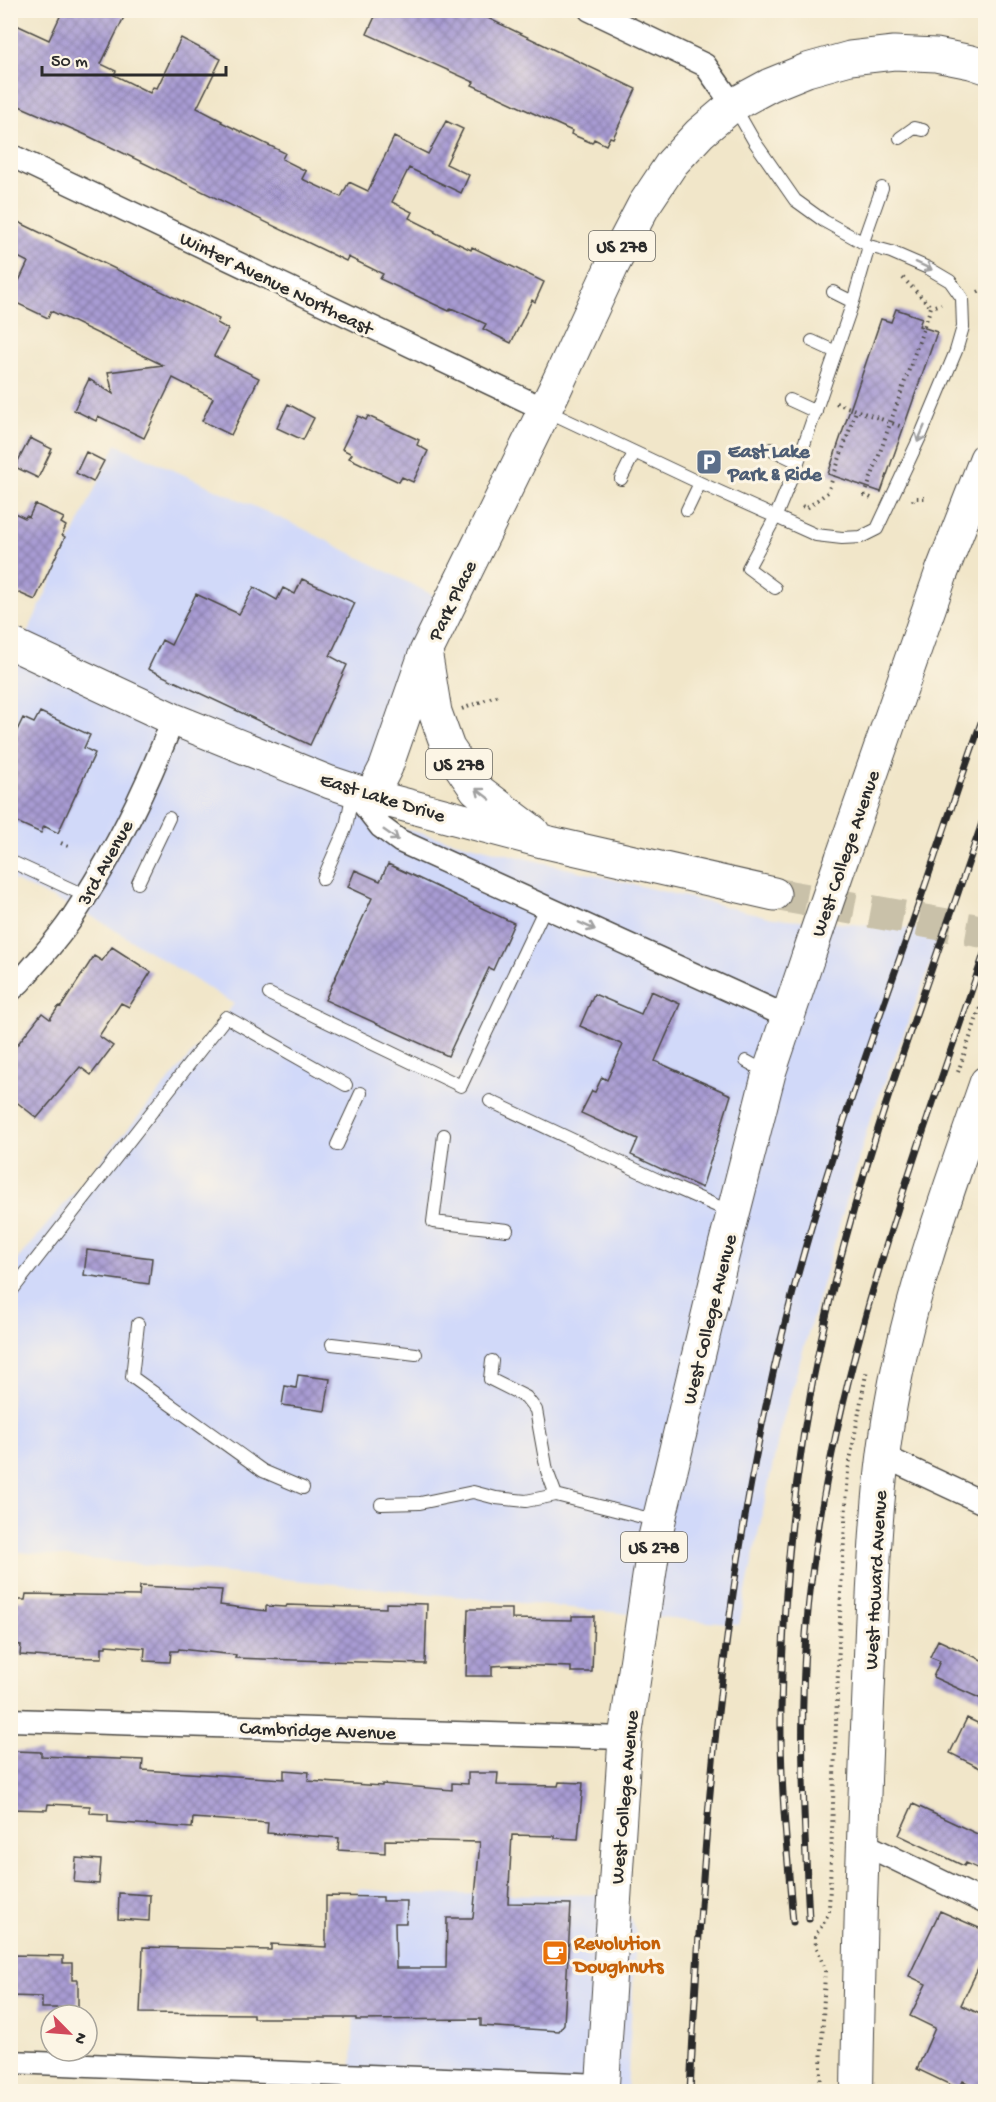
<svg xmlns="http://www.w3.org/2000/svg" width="996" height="2102" viewBox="0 0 996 2102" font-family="'Gochi Hand',sans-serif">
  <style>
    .built { fill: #d1d9f9 }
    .building { fill: url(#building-cross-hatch) }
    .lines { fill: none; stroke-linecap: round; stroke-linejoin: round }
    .primary-tunnel { stroke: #c9c1a9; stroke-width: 33; stroke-dasharray: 33 16; stroke-linecap: butt }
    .lane-casing { stroke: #494743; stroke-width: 14 }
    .street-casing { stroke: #494743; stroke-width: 25 }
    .secondary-casing { stroke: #494743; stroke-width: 34 }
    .primary-casing { stroke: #494743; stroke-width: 35 }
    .path { stroke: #494743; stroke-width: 4; stroke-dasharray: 1.5 4.5; stroke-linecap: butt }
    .lane { stroke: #fff; stroke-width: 12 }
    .street { stroke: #fff; stroke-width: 22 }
    .secondary { stroke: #fff; stroke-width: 32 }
    .primary { stroke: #fff; stroke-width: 33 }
    .rail-casing { stroke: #2b2b2b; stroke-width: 7 }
    .rail { stroke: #fcf5e5; stroke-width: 4.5; stroke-dasharray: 14; stroke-linecap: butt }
    .primary-bridge-casing { stroke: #494743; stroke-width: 35; stroke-linecap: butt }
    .primary-bridge { stroke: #fff; stroke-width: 33 }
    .oneway { stroke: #a0a0a0 }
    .labels { text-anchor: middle; stroke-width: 6; stroke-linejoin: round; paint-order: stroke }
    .shield { fill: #fcf5e5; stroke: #6a6863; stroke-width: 1.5 }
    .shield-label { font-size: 18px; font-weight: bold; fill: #2b2b2b }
    .street-label { font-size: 20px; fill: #2b2b2b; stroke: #fcf5e5 }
    .service-label { font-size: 20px; font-weight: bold; fill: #4e5e75; stroke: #fcf5e5; text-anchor: start }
    .food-label { font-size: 20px; font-weight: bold; fill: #c56008; stroke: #fcf5e5; text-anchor: start }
  </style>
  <defs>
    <pattern id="building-cross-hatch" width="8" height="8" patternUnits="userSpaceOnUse" patternTransform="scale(1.5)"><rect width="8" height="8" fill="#a89bd3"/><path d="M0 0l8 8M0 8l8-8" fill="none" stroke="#897fab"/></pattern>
  </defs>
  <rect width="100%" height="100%" fill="#fcf5e5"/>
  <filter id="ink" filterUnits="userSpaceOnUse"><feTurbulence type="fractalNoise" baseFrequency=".0167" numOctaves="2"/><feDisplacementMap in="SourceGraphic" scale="12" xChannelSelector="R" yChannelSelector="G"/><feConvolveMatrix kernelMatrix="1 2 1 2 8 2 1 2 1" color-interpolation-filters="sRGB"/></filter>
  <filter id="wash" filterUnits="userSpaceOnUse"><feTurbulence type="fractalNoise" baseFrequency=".008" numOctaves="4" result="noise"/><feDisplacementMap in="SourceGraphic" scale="24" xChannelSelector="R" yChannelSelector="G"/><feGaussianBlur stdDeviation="1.35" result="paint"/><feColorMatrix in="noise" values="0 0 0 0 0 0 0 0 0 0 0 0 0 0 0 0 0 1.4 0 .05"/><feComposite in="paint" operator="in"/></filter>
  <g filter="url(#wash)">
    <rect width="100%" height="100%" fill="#f1e6c9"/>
    <path class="built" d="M116,444L302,528L454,606L362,819L773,918L941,931L928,972L870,1120L780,1430L739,1625L11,1551V1267L234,1004L97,919L11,879V657L15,659Z
      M358,1889L415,1894L619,1895L636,1931L627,2091L351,2092Z"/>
    <g id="blocks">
      <path class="building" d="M63,10H111L124,17L101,64L116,71L114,75L150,93L153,87L157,88L181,38L221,59L197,108L222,121L221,122L285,153L282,159L306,171L302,179L341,197L349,182L368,191L394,137L428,154L446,121L463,129L446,164L469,175L461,193L409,168L392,202L412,212L409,218L435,231L434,232L471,250L472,247L544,282L535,302L532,300L511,343L483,329L486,324L451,308L449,311L380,279L383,274L348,257L346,261L86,135L10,102V22L49,40Z
        M378,10H471L636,89L613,138L610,137L606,145L594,139L592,143L571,134L572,131L472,85L474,82L367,34Z
        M10,218L219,319L217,323L228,329L214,356L259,378L231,435L202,421L213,398L173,378L144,438L98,416L96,421L74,410L89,379L113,394L108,372L163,365L51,311L48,318L10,300L28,262L10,253Z
        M896,309L922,318L919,326L937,332L881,492L828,474L881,319L891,322Z
        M288,404L314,418L303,440L277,428Z
        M358,416L366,420L368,416L419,440L417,445L428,451L413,482L402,477L399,482L349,458L352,454L342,449Z
        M30,438L52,449L38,478L15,467Z
        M86,452L104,461L93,482L76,473Z
        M35,504L64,518L61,523L66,526L62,535L65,537L35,600L10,589V511L25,518L26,516L29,517Z
        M302,579L355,603L330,656L347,665L310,745L148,669L162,640L171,645L196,594L239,614L254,587L277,600L283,588L295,594Z
        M40,712L90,735L84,748L95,753L58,833L44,826L41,833L10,819V745L23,718L34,723Z
        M388,864L514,923L493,970L489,968L448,1056L325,1000L372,898L348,887L355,870L380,881Z
        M112,947L151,972L129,1007L121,1003L99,1036L113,1046L91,1075L80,1067L37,1118L10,1097V1054L42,1013L50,1019L59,1006L61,1007L94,956L102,961Z
        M651,991L680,1004L655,1061L731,1095L702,1188L631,1155L638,1139L581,1113L592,1091L595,1092L602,1077L607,1080L623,1045L580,1026L594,994L641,1014Z
        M87,1250L152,1258L149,1284L84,1275Z
        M298,1375L330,1379L325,1411L282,1405L285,1386L296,1388Z
        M140,1586L222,1590L220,1605L266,1611V1606L286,1607L287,1605L386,1608V1603L427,1604L425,1664L235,1658L236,1655L179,1649L178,1651H171L170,1662L144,1661L145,1648L106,1645V1647H102V1658L47,1657L20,1655L21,1645L13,1644L14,1619H10L11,1600H25L26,1594L139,1596Z
        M468,1609H512V1619L572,1620V1616H594L592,1672H571V1667L511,1665L492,1666V1676H466Z
        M938,1640L986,1662V1701L933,1677L940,1661L930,1657Z
        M967,1718L986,1727V1771L950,1753Z
        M15,1751L41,1752V1756L143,1760L142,1770L284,1779V1770L309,1772L308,1781L382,1786V1784L452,1790V1783L468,1784V1773H498L497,1785L558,1786L559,1782L583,1783L578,1839L555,1838V1836L512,1835L508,1903L571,1904L564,2024L559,2031L481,2026V2019L356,2020V2018H253V2014L140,2013L143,1947L271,1950V1944L326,1947V1896L383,1897V1901H407L406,1923H395L396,1968H446L447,1918H473L480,1842L385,1840V1853L338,1850L339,1838L267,1833L268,1823L193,1818L192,1828L108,1822V1814L90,1813V1806L48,1804L47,1810L10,1809V1761H15Z
        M913,1804L986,1838V1872L966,1863L964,1866L899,1835Z
        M76,1858L101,1860L99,1884L74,1882Z
        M119,1893L150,1895L149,1921L118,1919Z
        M940,1911L986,1931V1952L961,2005L986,2017V2091L963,2081L959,2089L917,2069L935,2028L910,2016L926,1984L909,1976Z
        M10,1955L63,1956V1963H72V1980H78V2008H42V1997L10,1996Z"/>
    </g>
  </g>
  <g filter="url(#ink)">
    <use href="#blocks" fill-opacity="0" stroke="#494743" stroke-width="1.5"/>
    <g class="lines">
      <path class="primary-tunnel" d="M774,894L986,932"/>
      <defs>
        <path id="lane" d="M900,138L914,128L923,130
          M863,242L882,188
          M833,292L853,302
          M812,341L836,352
          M790,400L816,412
          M545,410L700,483L816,535L842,538L861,537L877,529L920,437L956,351L963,327L962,298L950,281L928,268L891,252L869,246L824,221L795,200L754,141L734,106
          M771,449L798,462
          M621,479L634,453
          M687,510L700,483
          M775,588L748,568L775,518L798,462L853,302L869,246
          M10,861L86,896
          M323,879L346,827L353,791
          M138,883L169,818
          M269,994L461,1086L545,908
          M746,1061L768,1073
          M490,1101L660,1181L733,1213
          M444,1135L433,1222L507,1230
          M337,1145L361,1093
          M10,1293L226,1017L346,1085
          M138,1324L132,1377L263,1471L303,1488
          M332,1344L416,1354
          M492,1361L490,1379L526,1397L536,1410L547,1471L556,1495
          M381,1504L420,1503L473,1492L496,1498L526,1501L556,1495L658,1521"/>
        <path id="street" d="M590,10L705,65L733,105
          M10,155L544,409
          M353,791L381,827L400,841L788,1017
          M10,991L20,982C37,961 57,941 72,918C113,856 147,788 173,719
          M883,1456L986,1504
          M10,1720L625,1738
          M862,1843L986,1903
          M10,2062L602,2085"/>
        <path id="secondary" d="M10,643L173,719L329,782L371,796
          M857,2092C859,1954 863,1817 869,1680C873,1584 875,1488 893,1393C912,1287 951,1184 986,1082"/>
        <path id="primary" d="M426,657L435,712L448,748L476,789L533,832
          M842,858L941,574L986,459
          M774,894L546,842L371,796L386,767L426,652L555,389L612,266L644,205L672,163L700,133L733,105L770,85L807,70L850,58L894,53L936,55L971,62L986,67
          M602,2092L625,1738L655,1537L722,1257L769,1073L808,957"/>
      </defs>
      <use href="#lane" class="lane-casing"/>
      <use href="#street" class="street-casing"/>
      <use href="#secondary" class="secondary-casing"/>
      <use href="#primary" class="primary-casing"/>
      <path class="path" d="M903,278L931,307
        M978,292L986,288
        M836,403L900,426
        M871,498L865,495L931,307L941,304
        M913,501L914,498H925
        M802,506L807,508L828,492L856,411
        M462,709L501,694
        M61,843L70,847
        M958,1072L986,991
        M820,2092L825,1971C822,1957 815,1950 815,1935L824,1923L829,1911L841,1590L848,1471L867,1369"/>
      <use href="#lane" class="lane"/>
      <use href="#street" class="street"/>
      <use href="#secondary" class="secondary"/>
      <use href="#primary" class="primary"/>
      <defs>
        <path id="rail" d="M809,1919C804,1824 799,1729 806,1634C824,1395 910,1172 986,948
          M793,1922C787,1852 780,1781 781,1710C783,1584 795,1459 822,1335C861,1156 928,984 986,811
          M690,2092C702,1849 720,1607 774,1369C808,1220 858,1076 909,932C935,858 959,783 986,709"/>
      </defs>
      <use href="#rail" class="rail-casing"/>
      <use href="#rail" class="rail"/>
      <defs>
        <path id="primary-bridge" d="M808,957L842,858"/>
      </defs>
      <use href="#primary-bridge" class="primary-bridge-casing"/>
      <use href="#primary-bridge" class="primary-bridge"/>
    </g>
    <defs><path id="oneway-shaft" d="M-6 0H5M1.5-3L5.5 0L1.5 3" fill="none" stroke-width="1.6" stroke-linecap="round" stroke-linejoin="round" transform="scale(1.5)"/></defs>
    <g class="oneway">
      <use href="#oneway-shaft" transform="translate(924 266) rotate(25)"/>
      <use href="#oneway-shaft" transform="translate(921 434) rotate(113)"/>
      <use href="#oneway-shaft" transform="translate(483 794) rotate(-142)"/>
      <use href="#oneway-shaft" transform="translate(391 835) rotate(35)"/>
      <use href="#oneway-shaft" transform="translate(587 926) rotate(24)"/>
    </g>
  </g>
  <defs>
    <symbol id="parking-square" viewBox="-11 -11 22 22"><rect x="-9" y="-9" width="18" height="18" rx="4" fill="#5c6f8a" stroke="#fcf5e5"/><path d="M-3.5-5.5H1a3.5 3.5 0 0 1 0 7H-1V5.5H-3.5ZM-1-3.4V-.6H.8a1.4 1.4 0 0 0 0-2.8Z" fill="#fff"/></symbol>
    <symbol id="cafe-square" viewBox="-11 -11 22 22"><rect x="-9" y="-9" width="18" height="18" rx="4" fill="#e8710a" stroke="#fcf5e5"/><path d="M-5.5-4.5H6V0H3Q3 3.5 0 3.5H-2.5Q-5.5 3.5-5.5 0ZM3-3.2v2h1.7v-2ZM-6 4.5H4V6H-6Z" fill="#fff"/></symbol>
  </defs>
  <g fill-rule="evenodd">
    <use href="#parking-square" x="694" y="447" width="30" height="30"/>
    <use href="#cafe-square" x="540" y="1938" width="30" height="30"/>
  </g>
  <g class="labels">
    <g class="shield">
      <rect x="589" y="231" width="66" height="30" rx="4.5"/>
      <rect x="426" y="749" width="66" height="30" rx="4.5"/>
      <rect x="621" y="1532" width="66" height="30" rx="4.5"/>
    </g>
    <g class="shield-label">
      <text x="622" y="252">US 278</text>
      <text x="459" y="770">US 278</text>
      <text x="654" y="1553">US 278</text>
    </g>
    <g class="street-label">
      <text transform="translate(277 282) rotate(26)" y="7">Winter Avenue Northeast</text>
      <text transform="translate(451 600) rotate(-64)" y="7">Park Place</text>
      <text transform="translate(383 796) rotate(17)" y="7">East Lake Drive</text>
      <text transform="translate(844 853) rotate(-71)" y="7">West College Avenue</text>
      <text transform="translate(104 862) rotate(-61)" y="7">3rd Avenue</text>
      <text transform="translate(708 1319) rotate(-76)" y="7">West College Avenue</text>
      <text transform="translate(874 1580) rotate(-87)" y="7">West Howard Avenue</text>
      <text transform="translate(318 1729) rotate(2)" y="7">Cambridge Avenue</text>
      <text transform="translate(623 1797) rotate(-85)" y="7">West College Avenue</text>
    </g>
    <g class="service-label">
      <text x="728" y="457">East Lake<tspan x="728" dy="23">Park &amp; Ride</tspan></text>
    </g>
    <g class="food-label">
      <text x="574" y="1949">Revolution<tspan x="574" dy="23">Doughnuts</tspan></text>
    </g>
  </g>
  <rect width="996" height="2102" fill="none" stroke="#fcf5e5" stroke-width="36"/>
  <g transform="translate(69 2033) rotate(115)"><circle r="28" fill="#fcf5e5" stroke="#a8a49b" stroke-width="1.5"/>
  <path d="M0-4.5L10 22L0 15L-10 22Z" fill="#d1495b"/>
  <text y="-9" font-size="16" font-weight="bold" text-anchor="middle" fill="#2b2b2b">N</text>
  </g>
  <path d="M42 66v9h184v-9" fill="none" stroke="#2b2b2b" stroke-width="3"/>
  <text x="51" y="66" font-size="18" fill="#2b2b2b" stroke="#fcf5e5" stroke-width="4.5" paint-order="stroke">50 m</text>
</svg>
